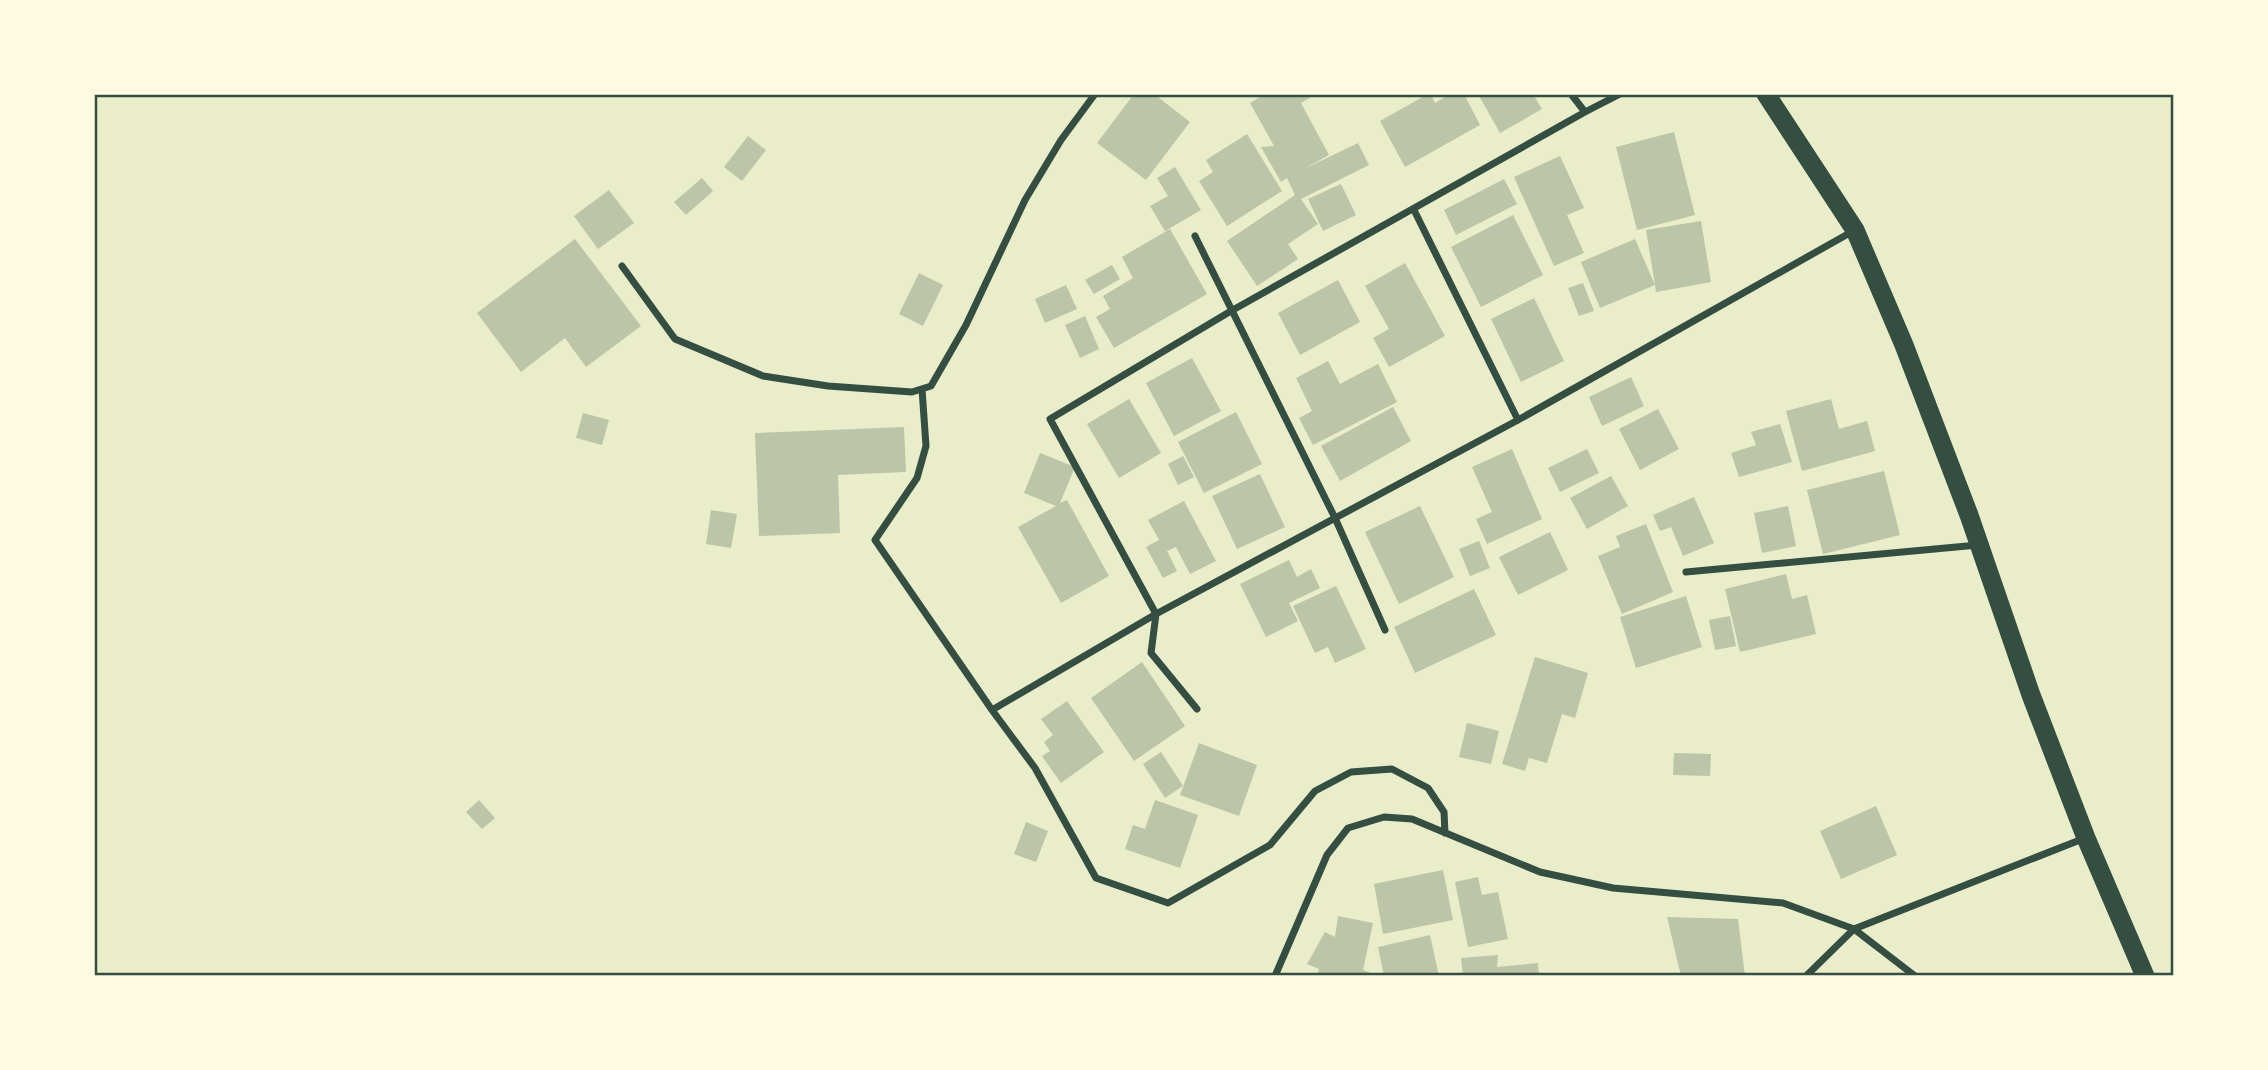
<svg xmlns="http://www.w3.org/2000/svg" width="2268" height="1070" viewBox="0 0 2268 1070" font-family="Mulish,sans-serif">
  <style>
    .building { fill: #bcc5a7 }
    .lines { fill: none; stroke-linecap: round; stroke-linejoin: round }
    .minor { stroke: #344e41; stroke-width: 7 }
    .trunk { stroke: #344e41; stroke-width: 19 }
    .neatline { fill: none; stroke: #344e41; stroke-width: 2.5 }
  </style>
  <rect width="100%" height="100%" fill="#e9edc9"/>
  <path class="building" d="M1134,94H1154L1190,122L1146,180L1097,143Z
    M1265,94H1316L1301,103L1329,155L1304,169L1358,143L1369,165L1301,199L1318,224L1288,244L1298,259L1257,286L1227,241L1295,195L1287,178L1281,182L1261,147L1274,146L1250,103Z
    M1428,94H1431L1435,103L1450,94H1464L1480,125L1405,167L1380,121Z
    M1478,94H1533L1542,109L1500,133Z
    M1674,132L1695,215L1637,230L1616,147Z
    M1247,134L1282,191L1227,226L1199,181L1213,172L1206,160Z
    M748,136L766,150L742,181L724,167Z
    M1560,156L1584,208L1567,215L1584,253L1554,266L1514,177Z
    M1175,167L1201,210L1165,231L1150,206L1168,196L1157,178Z
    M702,178L713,191L686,215L674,202Z
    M1504,179L1517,204L1456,235L1444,210Z
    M1341,184L1356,215L1323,231L1308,199Z
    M609,190L634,223L598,249L574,216Z
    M1513,215L1543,275L1481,307L1451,247Z
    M1701,221L1711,282L1656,292L1655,285L1600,308L1581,262L1635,239L1655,285L1646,230Z
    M1170,229L1207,294L1114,348L1096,317L1110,309L1103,296L1133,278L1122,257Z
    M575,239L641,326L586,367L565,338L521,372L477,313Z
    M1405,263L1445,336L1389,367L1373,338L1389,329L1365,286Z
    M1112,265L1120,279L1094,294L1085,280Z
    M919,273L943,285L923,326L899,314Z
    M1338,280L1360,322L1300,355L1278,313Z
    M1583,283L1594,311L1579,316L1568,288Z
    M1066,285L1077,309L1045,323L1035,299Z
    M1534,298L1564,361L1521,382L1491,319Z
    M1085,316L1099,349L1080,358L1065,325Z
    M1192,358L1221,411L1174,436L1146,383Z
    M1328,361L1340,384L1378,364L1397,402L1313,445L1299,418L1312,411L1296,378Z
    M1631,377L1644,406L1602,426L1589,397Z
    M1129,399L1161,453L1119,478L1087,424Z
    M1831,399L1839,429L1867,421L1875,451L1802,471L1786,411Z
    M1393,407L1411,441L1340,481L1321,446Z
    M1658,409L1679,449L1640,470L1619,429Z
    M1236,412L1262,464L1204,493L1178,442Z
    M583,413L609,420L602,445L576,438Z
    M1780,424L1792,462L1739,477L1731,453L1756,445L1751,432Z
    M904,427L906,472L838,475L840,533L759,536L755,433Z
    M1512,449L1542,519L1487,544L1476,519L1492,512L1472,467Z
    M1587,449L1599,473L1560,492L1548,468Z
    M1040,453L1075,467L1060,503L1067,500L1109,576L1061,603L1018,527L1056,506L1024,493Z
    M1183,456L1194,477L1178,485L1168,464Z
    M1884,471L1900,535L1823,554L1807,490Z
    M1260,474L1285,527L1237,549L1212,496Z
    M1611,476L1628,506L1587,529L1570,498Z
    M1694,497L1714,543L1683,556L1671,527L1660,531L1653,515Z
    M1184,501L1216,561L1190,574L1176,547L1167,551L1177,571L1163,578L1146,547L1159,540L1148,520Z
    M1420,506L1454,577L1399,604L1365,532Z
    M1788,506L1796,546L1762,553L1754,513Z
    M711,510L737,514L731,548L706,544Z
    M1646,524L1673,592L1622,614L1598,556L1620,547L1616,536Z
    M1550,532L1568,570L1518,595L1499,557Z
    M1479,541L1490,568L1470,576L1459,549Z
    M1289,560L1297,577L1311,569L1320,588L1289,603L1298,621L1266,637L1240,584Z
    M1786,574L1792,599L1807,595L1816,634L1740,652L1725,589Z
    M1336,586L1366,649L1335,663L1328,647L1315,653L1293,606Z
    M1474,589L1496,635L1415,673L1394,627Z
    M1686,596L1702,647L1636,668L1620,617Z
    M1730,616L1736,646L1715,650L1709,620Z
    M1535,657L1588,673L1575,718L1562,714L1547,763L1529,758L1525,771L1502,764Z
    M1142,662L1185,726L1134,761L1091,698Z
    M1067,701L1104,752L1061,783L1042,756L1050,751L1044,742L1053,735L1041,719Z
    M1467,723L1499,731L1491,764L1459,757Z
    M1199,743L1257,765L1239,816L1180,795Z
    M1161,752L1183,786L1165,798L1143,764Z
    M1674,753L1711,754L1710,776L1673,775Z
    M479,800L495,818L482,829L466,812Z
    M1155,800L1198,815L1180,868L1125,849L1133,825L1145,829Z
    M1876,806L1897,855L1841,879L1820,831Z
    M1026,822L1048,831L1036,862L1014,854Z
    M1443,870L1453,920L1383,934L1374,884Z
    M1478,877L1482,895L1498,892L1508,939L1468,947L1455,882Z
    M1338,916L1373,923L1363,970L1379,976H1317L1319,969L1307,964L1325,932L1335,937Z
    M1667,917L1738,919L1745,976H1681Z
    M1430,935L1439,976H1384L1378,947Z
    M1498,955L1497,967L1538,963L1539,976H1463L1461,958Z"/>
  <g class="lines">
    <path class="minor" d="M1571,94L1585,112
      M1414,210L1518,420
      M1195,236L1335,518L1385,630
      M622,266L675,339L763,376L828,386L912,392L931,386L966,325L1025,200L1061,140L1095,94
      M922,389L926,446L917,478L875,540L992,710L1035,768L1096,878L1168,903L1270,845L1315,791L1351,772L1392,769L1428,788L1444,812L1445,833
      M1686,572L1978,545
      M1197,709L1151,653L1156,614L1050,419L1231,311L1585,112L1620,94
      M992,710L1156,614L1518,420L1855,230
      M1275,976L1327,855L1348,828L1384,817L1412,819L1540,872L1613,888L1783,903L1854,929L1915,976
      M1806,976L1854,929L2085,838"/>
    <path class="trunk" d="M1766,94L1855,230L1904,345L1969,515L2031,695L2086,838L2145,976"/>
  </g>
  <rect width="2268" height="1070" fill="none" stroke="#fefae0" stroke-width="192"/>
  <rect x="96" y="96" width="2076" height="878" class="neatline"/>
</svg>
